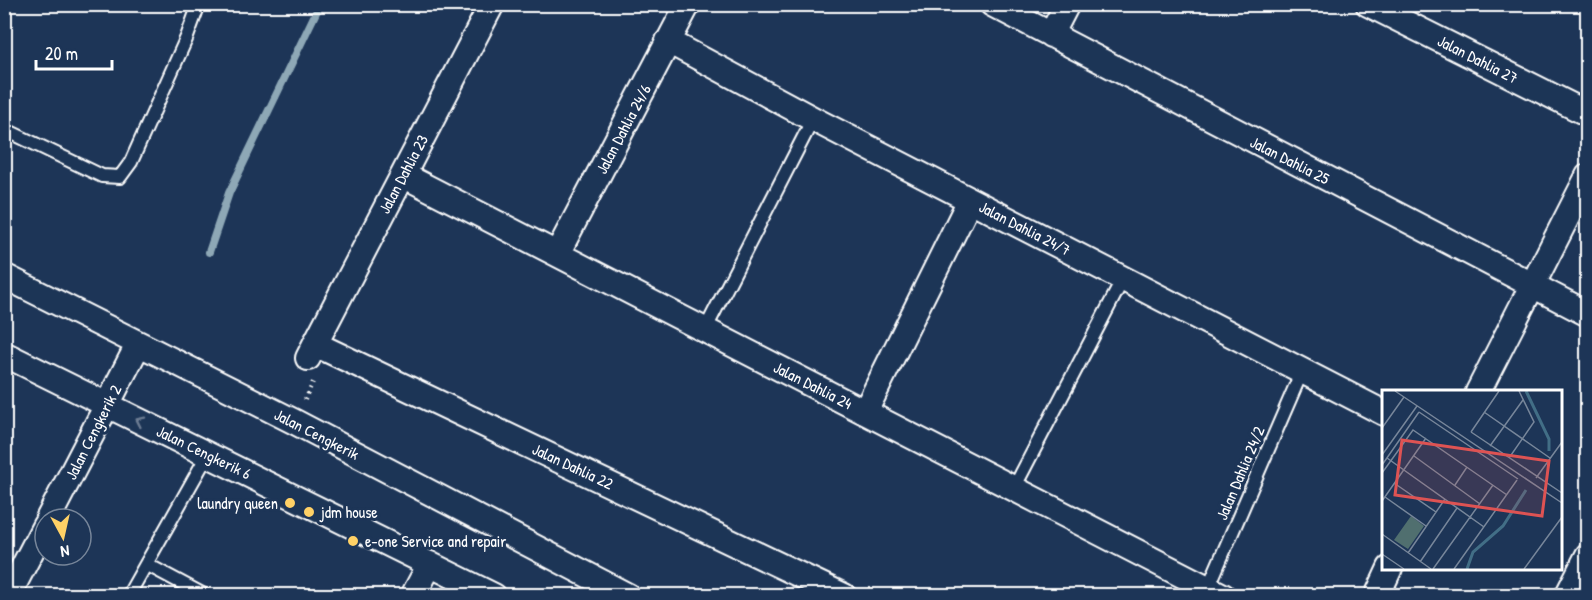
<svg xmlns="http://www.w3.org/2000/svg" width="1592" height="600" viewBox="0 0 1592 600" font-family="'Patrick Hand',sans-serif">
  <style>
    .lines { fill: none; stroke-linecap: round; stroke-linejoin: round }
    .stream { stroke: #8ea8b6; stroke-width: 8 }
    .lane-casing { stroke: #fff; stroke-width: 16 }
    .street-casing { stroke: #fff; stroke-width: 28 }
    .path { stroke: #fff; stroke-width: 4; stroke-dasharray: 1.5 4.5; stroke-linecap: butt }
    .lane { stroke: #1d3557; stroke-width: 12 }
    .street { stroke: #1d3557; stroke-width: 24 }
    .oneway { stroke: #6c7c92 }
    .poi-dot { fill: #ffd166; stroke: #1d3557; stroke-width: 2 }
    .labels { text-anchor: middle; stroke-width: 6; stroke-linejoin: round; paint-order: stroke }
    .street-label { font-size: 16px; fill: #fff; stroke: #1d3557 }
    .poi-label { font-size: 16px; fill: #fff; stroke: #1d3557; text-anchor: start }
    .inset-river { fill: none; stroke: #426e86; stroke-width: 3 }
    .inset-road { fill: none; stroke: #77869a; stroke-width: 1.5 }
    .view { fill: #de5353; fill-opacity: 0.15; stroke: #de5353; stroke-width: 3 }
    .inset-edge { fill: none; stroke: #fff; stroke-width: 3 }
  </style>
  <rect width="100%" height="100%" fill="#1d3557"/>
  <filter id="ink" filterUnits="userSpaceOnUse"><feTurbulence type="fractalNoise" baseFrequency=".0167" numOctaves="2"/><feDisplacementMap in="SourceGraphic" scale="12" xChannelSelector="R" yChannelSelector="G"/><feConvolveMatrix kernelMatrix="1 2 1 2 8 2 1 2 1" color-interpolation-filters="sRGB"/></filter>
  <g filter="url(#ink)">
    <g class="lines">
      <path class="stream" d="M209,252L229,193L320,4"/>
      <defs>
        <path id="lane" d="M4,129L102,176L120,177L131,162L187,37L199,4
          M705,330L813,119
          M1014,488L1123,279
          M146,564L206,596
          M1208,588L1302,371
          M128,596L208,454"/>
        <path id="street" d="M992,4L1588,314
          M1368,4L1588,114
          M1051,35L1067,4
          M668,41L813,119L1384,413
          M403,175L1223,596
          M557,254L688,4
          M4,276L295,422L628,596
          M315,344L492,4
          M4,354L494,596
          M308,358L315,344L844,596
          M1478,392L1588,176
          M865,412L970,200
          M48,519L138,345
          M8,596L45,525
          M413,596L430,564
          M1377,596L1390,568
          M1567,596L1588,555"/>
      </defs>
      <use href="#lane" class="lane-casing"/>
      <use href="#street" class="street-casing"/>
      <path class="path" d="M305,400L313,382"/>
      <use href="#lane" class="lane"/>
      <use href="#street" class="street"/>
    </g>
    <defs><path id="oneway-chevron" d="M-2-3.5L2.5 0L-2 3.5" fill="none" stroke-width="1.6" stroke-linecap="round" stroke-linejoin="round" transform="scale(1.5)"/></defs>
    <use class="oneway" href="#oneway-chevron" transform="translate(140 421) rotate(-154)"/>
  </g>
  <g class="poi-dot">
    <circle cx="290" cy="503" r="6"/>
    <circle cx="309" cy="512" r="6"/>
    <circle cx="353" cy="541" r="6"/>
  </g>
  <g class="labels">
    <g class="street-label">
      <text transform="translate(1478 59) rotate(27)" y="6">Jalan Dahlia 27</text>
      <text transform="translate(623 129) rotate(-62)" y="6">Jalan Dahlia 24/6</text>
      <text transform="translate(1290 160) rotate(27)" y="6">Jalan Dahlia 25</text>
      <text transform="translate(403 174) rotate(-62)" y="6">Jalan Dahlia 23</text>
      <text transform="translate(1025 228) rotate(27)" y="6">Jalan Dahlia 24/7</text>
      <text transform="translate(813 385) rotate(27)" y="6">Jalan Dahlia 24</text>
      <text transform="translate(93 432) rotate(-63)" y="6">Jalan Cengkerik 2</text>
      <text transform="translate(317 434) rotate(27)" y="6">Jalan Cengkerik</text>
      <text transform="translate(204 452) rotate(26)" y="6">Jalan Cengkerik 6</text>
      <text transform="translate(573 466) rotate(25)" y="6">Jalan Dahlia 22</text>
      <text transform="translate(1240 473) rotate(-67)" y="6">Jalan Dahlia 24/2</text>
    </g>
    <g class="poi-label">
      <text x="278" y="509" text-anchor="end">laundry queen</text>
      <text x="321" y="518">jdm house</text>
      <text x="365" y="547">e-one Service and repair</text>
    </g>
  </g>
  <g transform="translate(1382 390)">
    <rect width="180" height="180" fill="#1d3557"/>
    <path d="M29,126L42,136L26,159L12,150Z" fill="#506f6f"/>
    <path class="inset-river" d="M144,1L167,49V61M85,179L91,162L121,136L144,100"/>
    <path class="inset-road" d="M13,1L180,113M37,22L136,89M102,22L168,68M0,38L22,7M89,42L180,103M89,42L117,1M108,56L141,10M0,65L35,16M32,66L98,114M5,68L102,137M127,68L152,32L137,1M0,75L37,22M0,83L31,40L125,105M154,88L180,52M12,93L54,122M73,95L85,77M3,107L44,136M0,111L44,48M0,144L49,179M26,163L63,109M0,164L22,179M38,172L75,118M51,179L111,95M72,179L135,90M142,179L180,127"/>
    <path class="view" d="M20,50L167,71L160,126L13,105Z"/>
    <rect width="180" height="180" class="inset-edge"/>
  </g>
  <rect width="1592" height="600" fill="none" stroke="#1d3557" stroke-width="24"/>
  <rect x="12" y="12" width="1568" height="576" fill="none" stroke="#fff" stroke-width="2" filter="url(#ink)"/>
  <g transform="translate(63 537) rotate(172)"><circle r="28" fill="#1d3557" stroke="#77869a" stroke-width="1.5"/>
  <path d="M0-4.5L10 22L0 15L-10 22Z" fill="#ffd166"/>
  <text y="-9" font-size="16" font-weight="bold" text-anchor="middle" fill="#ffffff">N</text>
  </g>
  <path d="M36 60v9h76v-9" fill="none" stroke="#ffffff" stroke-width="3"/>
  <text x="45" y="60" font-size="18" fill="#ffffff" stroke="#1d3557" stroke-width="4.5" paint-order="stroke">20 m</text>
</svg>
